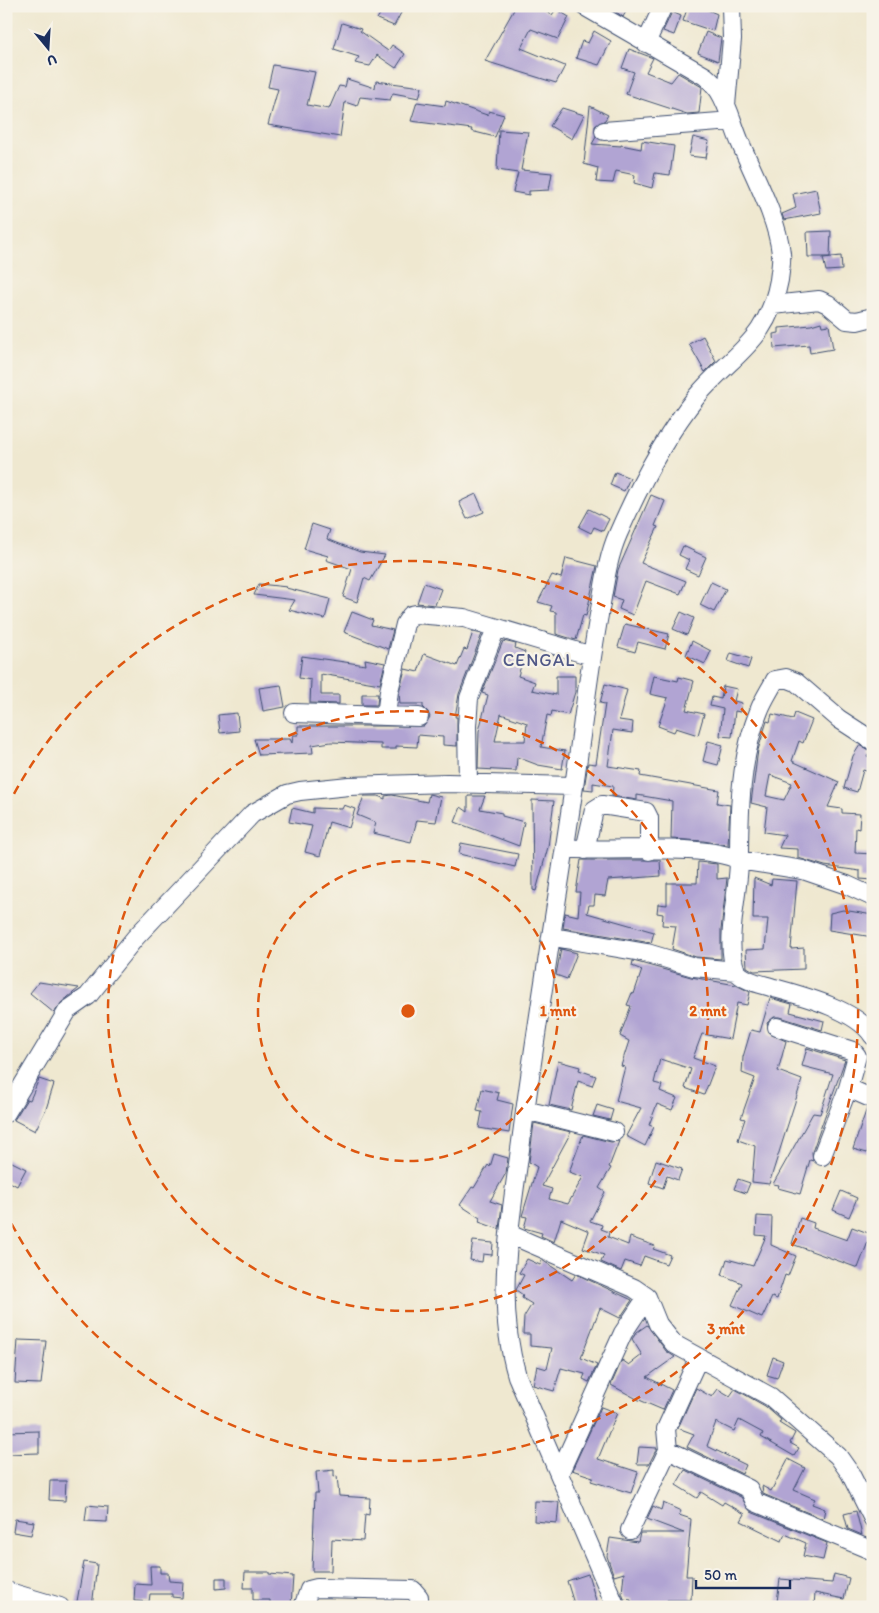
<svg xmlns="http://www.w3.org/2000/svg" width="879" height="1613" viewBox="0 0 879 1613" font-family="Itim,sans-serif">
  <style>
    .building { fill: #b1a4d3; fill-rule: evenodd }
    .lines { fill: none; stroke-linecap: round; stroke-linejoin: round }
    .minor-casing { stroke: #3b4b6f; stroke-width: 20 }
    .minor { stroke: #fff; stroke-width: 18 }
    .ring { fill: none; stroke: #de5710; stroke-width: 2.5; stroke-dasharray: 9 6 }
    .labels { text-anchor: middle; stroke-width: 4.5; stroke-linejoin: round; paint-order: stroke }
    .quarter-label { font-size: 18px; letter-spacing: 1px; fill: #505887; stroke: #f7f3e8 }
    .centre { fill: #de5710; stroke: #f7f3e8; stroke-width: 2.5 }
    .ring-label { font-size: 15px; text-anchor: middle; font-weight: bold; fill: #de5710; stroke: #f7f3e8; stroke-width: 4.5; stroke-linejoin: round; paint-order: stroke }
  </style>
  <rect width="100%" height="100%" fill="#f7f3e8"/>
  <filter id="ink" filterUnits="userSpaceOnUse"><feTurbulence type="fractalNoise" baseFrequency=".02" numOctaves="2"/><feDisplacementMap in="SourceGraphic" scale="10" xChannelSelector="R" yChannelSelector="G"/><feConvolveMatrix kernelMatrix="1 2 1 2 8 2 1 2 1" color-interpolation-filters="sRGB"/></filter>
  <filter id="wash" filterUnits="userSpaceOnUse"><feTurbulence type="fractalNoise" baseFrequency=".0096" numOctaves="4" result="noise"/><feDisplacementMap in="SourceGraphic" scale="20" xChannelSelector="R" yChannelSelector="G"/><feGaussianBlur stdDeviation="1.12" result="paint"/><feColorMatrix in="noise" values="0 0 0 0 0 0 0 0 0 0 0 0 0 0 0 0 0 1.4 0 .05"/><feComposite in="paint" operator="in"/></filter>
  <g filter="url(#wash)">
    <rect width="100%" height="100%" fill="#efe8d0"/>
    <g id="blocks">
      <path class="building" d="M385,6H397L403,9L394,26L377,19Z
        M516,6H536L552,15L556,9L569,17L558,39L531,29L521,48L565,66L556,83L485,61Z
        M608,6H629L623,17Z
        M688,6H699L717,14L713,31L683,21Z
        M672,12L681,16L674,35L663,31Z
        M342,23L361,29L360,31L388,51L392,45L405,54L396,68L377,55L370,66L355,63L359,57L334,49Z
        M594,31L611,41L599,65L576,58L582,41L588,43Z
        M706,32L721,38L718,61L698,53Z
        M629,49L653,58L646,72L671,82L678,73L702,87L699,113L687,114L626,94L634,72L622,68Z
        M273,65L315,72L307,105L329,109L339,86L345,87L347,79L375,88L376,81L422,87L419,98L393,93L390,100L360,97L357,106L345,102L340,137L268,125L278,89L268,87Z
        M446,101L487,115L489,111L504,115L495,137L471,131L472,129L411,121L417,102L445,106Z
        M590,106L608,115L605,120L595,126L596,137L592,144L621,146V145L641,149L642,141L674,146L670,175L655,173L652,188L634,183L635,175L616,171L613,183L596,182L598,168L584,164Z
        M562,108L584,115L572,139L550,126Z
        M499,130L528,132L521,170L552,173L549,190L529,191V195L513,192L518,173L497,170Z
        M693,137L709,141L706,158L689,156Z
        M816,189L821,213L784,220L782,214L796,208L793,194Z
        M831,231L830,257H808L807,232Z
        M841,256L842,270L826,271L823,258Z
        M821,322L822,326L829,325L833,349L810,353L809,345L774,348L773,334L779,333V328L811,325Z
        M703,336L716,361L705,372L689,344Z
        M615,472L630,478L624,491L610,485Z
        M476,494L484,512L467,519L459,502Z
        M651,495L665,501L655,526L658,527L641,563L686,581L680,594L646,581L633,615L619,609L622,600L613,597L618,570Z
        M589,509L609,519L603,531L594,527L591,533L579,527Z
        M312,524L330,530L327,539L360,552L385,555L370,581L364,578L357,602L343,597L352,569L326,560L328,556L304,549Z
        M683,546L706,557L698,575L685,569L689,560L679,555Z
        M566,558L597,566L586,616L583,615L576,640L556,634V612L550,611L552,606L538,602L552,575L561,578Z
        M711,582L726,589L714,612L700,605Z
        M424,583L441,589L435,605L417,603Z
        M259,584L287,587L286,588L330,599L325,619L289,610L295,600L254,595Z
        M352,612L373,620L371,625L393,630L388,649L344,632Z
        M681,612L694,618L687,635L673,629Z
        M625,624L669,634L665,649L638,642L635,652L618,647Z
        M473,632L482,634L459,694L455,717H457V746L443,745V737L418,735L417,747L396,746V749H381V744L331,742L312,745L313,753L259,755L254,739H290L292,743L293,735H298V726H424L430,717L428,712L423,707V704H400L399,693L405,669L418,672L424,654L457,666L464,649L467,650Z
        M503,641L516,644L515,648L525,652L518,676L535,682L532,690L556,695V676H575V692L568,715L552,711L551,716L547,715L541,747L565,751L562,769L538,765L517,757L516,771L478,769L479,731L488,695L482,693ZM501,714L527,723L525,741H495Z
        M692,641L711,651L705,664L686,655Z
        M731,653L751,659L748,668L728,661Z
        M302,656L366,665L365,659L385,663L380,684L321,674V695H339V704L310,703L311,680L299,678Z
        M654,676L678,681L679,677L694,681L686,710L704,714L698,735L676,728L674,732L658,726L668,698L650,694Z
        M605,684L627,690L619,720L633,722L632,733L613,730L608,766L641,771L640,776L719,790L717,803L730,805L728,845L703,841L671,839L672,801L637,795V800L612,796L613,786L593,783V790L584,789L588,763L596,764L605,704L600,703Z
        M281,685L285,707L263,711L259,688Z
        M723,686L737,689L734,701L742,703L740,712L735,711L732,737L720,736L723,709L710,706L712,697L721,699Z
        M362,694H378L377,705H362Z
        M237,713L239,731L220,733L218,715Z
        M795,713L812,720L803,743L799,741L792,761L839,782L828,807L842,809V813L860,814L859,829L856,828L855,853L873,854V880L860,879V871L825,866L798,858V849L779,848L785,835L764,832L767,807L751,803L758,750L767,721L770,722L772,714L793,719ZM770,775L792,783L784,800L766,796Z
        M708,741L723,745L718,765L703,761Z
        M860,745L870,751L867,756L873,758V773L863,770L857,792L844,788L853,756Z
        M429,794L441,797L436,822L417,820L411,842L373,833L376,823L357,815L364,796H378L385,799V796L392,795L427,802Z
        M468,796H485L480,809L502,813V816L524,822L519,846L455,822L461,807L468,812Z
        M532,800L554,801L548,847L536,891L533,890Z
        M344,805L355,809L349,828L329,822L320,856L305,852L312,826L289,822L292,808L313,813V808L342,809Z
        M461,843L518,854L515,867L459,854Z
        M581,860H660L661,876L608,880L605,896L595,895L594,905H589L587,913L654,932L651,943L563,928L565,913L578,916L580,892H576Z
        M698,862L717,864V879L727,878L721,930V959L696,957L672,949L676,926L662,925L663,914L657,913L658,904L667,905V883H697Z
        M754,878L771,885L772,879L797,881L791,949L804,948V969L754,971L747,967L746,950L765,949L768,919H753Z
        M843,910L873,915V937L829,930L830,913Z
        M561,949L577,953L567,979L556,975Z
        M633,961L691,977L736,985L750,992L747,1005L737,1003L730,1039L702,1034L693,1058L715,1066L704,1095L685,1088L691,1069L660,1059L654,1083L662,1085L660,1091L677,1098L672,1110L657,1104L649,1125L654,1127L645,1146L626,1136L641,1108L616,1101L625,1067L621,1066L629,1041L620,1036L631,1006L627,1005L632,993L634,994L642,970L632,966Z
        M39,982L79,988L62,1002L54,1013L30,993Z
        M770,998L792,1004L790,1012L824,1021L822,1030L780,1017H774L767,1023L770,1034L786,1041L778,1071L802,1080L769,1184L752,1182L755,1146L738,1140L745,1119L741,1118L755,1078L742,1073L743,1057L751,1030L760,1032Z
        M807,1048L845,1060L812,1152L813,1161L810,1160L800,1194L778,1188L779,1185L773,1184L813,1113L820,1114L833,1074L802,1066Z
        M558,1061L580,1067L579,1070L596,1076L592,1086L578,1081L571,1110L549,1105Z
        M39,1079L54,1084L46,1109L35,1131L14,1120L27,1099L30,1100Z
        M482,1089L499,1093L497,1100L513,1104L509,1133L479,1128L482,1112L477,1111Z
        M597,1105L613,1110L610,1120L593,1116Z
        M867,1108L873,1109V1134L867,1153L853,1149Z
        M534,1123L571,1132L542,1186L552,1189L549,1199L568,1204L583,1177L569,1172L583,1135L611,1142L619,1141L609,1167L611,1168L599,1188L605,1192L590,1221L602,1225L601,1229L609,1232L608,1237L628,1245L630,1237L655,1246L653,1249L670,1255L666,1264L644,1256L640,1266L625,1261L621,1271L601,1262L604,1255L583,1248L589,1231L561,1219L554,1242L541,1236L542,1233L524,1228L527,1217L522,1216L537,1167L529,1162Z
        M494,1154L508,1158L506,1173L490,1201L502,1205L499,1229L479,1222L480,1218L460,1205L472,1187L474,1188L488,1165L490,1167Z
        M6,1159L26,1169L17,1186L6,1180Z
        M656,1160L682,1169L678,1180L667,1176L663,1188L649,1183Z
        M738,1179L750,1183L746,1193L734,1189Z
        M841,1191L857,1198L849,1217L833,1210Z
        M757,1216L772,1217L771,1245L796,1256L788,1276L785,1275L777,1299L772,1297L762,1318L732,1305L742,1283L722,1275L727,1259L753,1266L766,1236L756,1235Z
        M800,1218L814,1223L813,1228L847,1240L852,1227L871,1234L858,1268L792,1244Z
        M473,1241L493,1243L492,1255L483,1254L482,1262L470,1260Z
        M527,1259L540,1265L542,1260L572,1280L576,1274L632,1300L620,1318L600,1308L581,1358L597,1365L589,1382L583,1379L585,1374L561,1368L554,1391L533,1385L537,1366L547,1369L552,1348L530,1346V1334H523L524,1317L532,1304L522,1298L523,1295L516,1290L524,1275L519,1273Z
        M647,1325L666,1351L675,1357L647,1377L672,1390L663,1410L637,1399L611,1385L622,1360L629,1365L642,1355L632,1339L637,1332Z
        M18,1340L46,1341L41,1384L15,1383Z
        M773,1357L783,1361L777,1378L767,1375Z
        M696,1388L712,1397L718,1389L730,1396L735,1389L765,1406L781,1420L779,1423L795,1433L790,1443L799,1448L794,1456L761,1437L763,1433L739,1420L734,1431L716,1422L707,1446L746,1465L742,1474L687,1447L694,1434L678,1428Z
        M601,1407L617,1413L598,1459L638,1472L631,1493L591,1481L593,1477L572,1470Z
        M39,1431V1453L6,1454V1432Z
        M639,1447L657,1448L649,1464H637Z
        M788,1459L805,1468L794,1490L815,1499L812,1504L825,1509L823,1519L763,1494L762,1486L771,1491Z
        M334,1470V1477L337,1476L339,1496L370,1498L369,1515L365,1514L363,1541L332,1539L331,1571H312L315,1493H318L316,1472Z
        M685,1470L741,1497L751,1512L827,1543L823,1560L803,1556L806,1543L785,1534L782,1541L741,1521L745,1514L724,1502L722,1505L701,1492L697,1498L676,1485Z
        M50,1481H66L65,1501L49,1500Z
        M535,1501L559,1502L557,1523L534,1521Z
        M663,1503L681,1511L679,1515L691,1519L686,1576H692L691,1600H667L666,1607H631V1600L624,1599L622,1593L624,1573L614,1576L610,1565L607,1556L610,1538L638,1542L640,1533H684L647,1519L653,1506L661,1510Z
        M87,1505L108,1507L107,1522L85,1521Z
        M856,1511L862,1535L848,1529L844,1514Z
        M15,1519L34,1522L31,1535L13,1532Z
        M84,1562L97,1564L92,1607H76Z
        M150,1566H160V1573H168L169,1581L183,1582L182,1598L172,1597V1594H150L149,1602L134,1601L135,1584L151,1585Z
        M245,1572H269V1574L293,1576L291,1606L270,1604V1600H253V1588H244Z
        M588,1574L598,1607H575L567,1581Z
        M834,1574L849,1578L844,1599L815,1593L814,1606L777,1602L780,1579L832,1583Z
        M216,1578H226V1588L216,1589Z"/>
    </g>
  </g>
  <g filter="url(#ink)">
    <use href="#blocks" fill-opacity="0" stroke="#3b4b6f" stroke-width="1"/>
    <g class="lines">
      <defs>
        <path id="minor" d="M584,6L705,76C711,81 715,85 719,91C729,107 733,126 740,142C754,176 777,217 781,253C782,261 780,271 779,280C768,342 733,353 697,396C664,437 639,486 618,534C607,559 604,588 599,615C588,674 582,733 573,793C556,909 536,1025 521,1142C511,1219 494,1299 517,1376L616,1607
          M646,43L663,6
          M726,105L732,39L731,6
          M604,131L732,121
          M773,305L819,300L828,304L847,320L857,321L873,317
          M294,713L386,716L389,691L405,624L411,615L416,614L464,618L592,656
          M386,716L419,717
          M873,741L839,719L796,682L786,678L775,680C770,690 763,700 759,711C740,758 739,811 739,860L803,870L847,885L873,897
          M468,783L467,726L469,698L496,628
          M565,848C612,853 700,842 739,860C739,894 724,940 736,971C745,982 762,984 774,988C803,996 857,1010 873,1036
          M585,850L594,810L602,805L646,812L649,818V851
          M553,937L647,953L694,967L736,971
          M777,1027L853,1051L857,1056L848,1088L822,1156
          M848,1088L873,1099
          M525,1110L614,1132
          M6,1113L68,1010L88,996L135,938L252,814L287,794L300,791L349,786L447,783L574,786
          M509,1234L634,1288L647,1297L623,1333L559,1474
          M647,1297L658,1324L674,1344L771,1397L838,1456L850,1473L873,1519
          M668,1450L749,1489L755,1502L873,1551
          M630,1530L668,1450L666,1429L698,1359
          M6,1591L60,1607
          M303,1607L309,1590L317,1588L413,1590L419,1597V1607"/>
      </defs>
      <use href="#minor" class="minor-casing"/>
      <use href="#minor" class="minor"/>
    </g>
  </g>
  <g class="ring">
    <circle cx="408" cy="1011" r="150"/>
    <circle cx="408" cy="1011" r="300"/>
    <path d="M7 807A450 450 0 1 1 7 1215"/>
  </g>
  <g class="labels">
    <g class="quarter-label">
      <text x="539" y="666">CENGAL</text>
    </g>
  </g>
  <circle cx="408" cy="1011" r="8" class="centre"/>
  <g class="ring-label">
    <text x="558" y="1016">1 mnt</text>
    <text x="708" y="1016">2 mnt</text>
    <text x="726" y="1334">3 mnt</text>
  </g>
  <rect width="879" height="1613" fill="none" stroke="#f7f3e8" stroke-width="25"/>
  <g transform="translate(48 48) rotate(162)" stroke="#f7f3e8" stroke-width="4" paint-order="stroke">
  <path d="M0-4L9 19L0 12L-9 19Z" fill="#1b2f5e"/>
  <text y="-8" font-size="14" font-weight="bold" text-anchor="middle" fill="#1b2f5e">U</text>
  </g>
  <path d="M696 1580v8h94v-8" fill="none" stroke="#1b2f5e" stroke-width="2.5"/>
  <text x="704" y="1580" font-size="15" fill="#1b2f5e" stroke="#f7f3e8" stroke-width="4" paint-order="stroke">50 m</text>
</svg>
